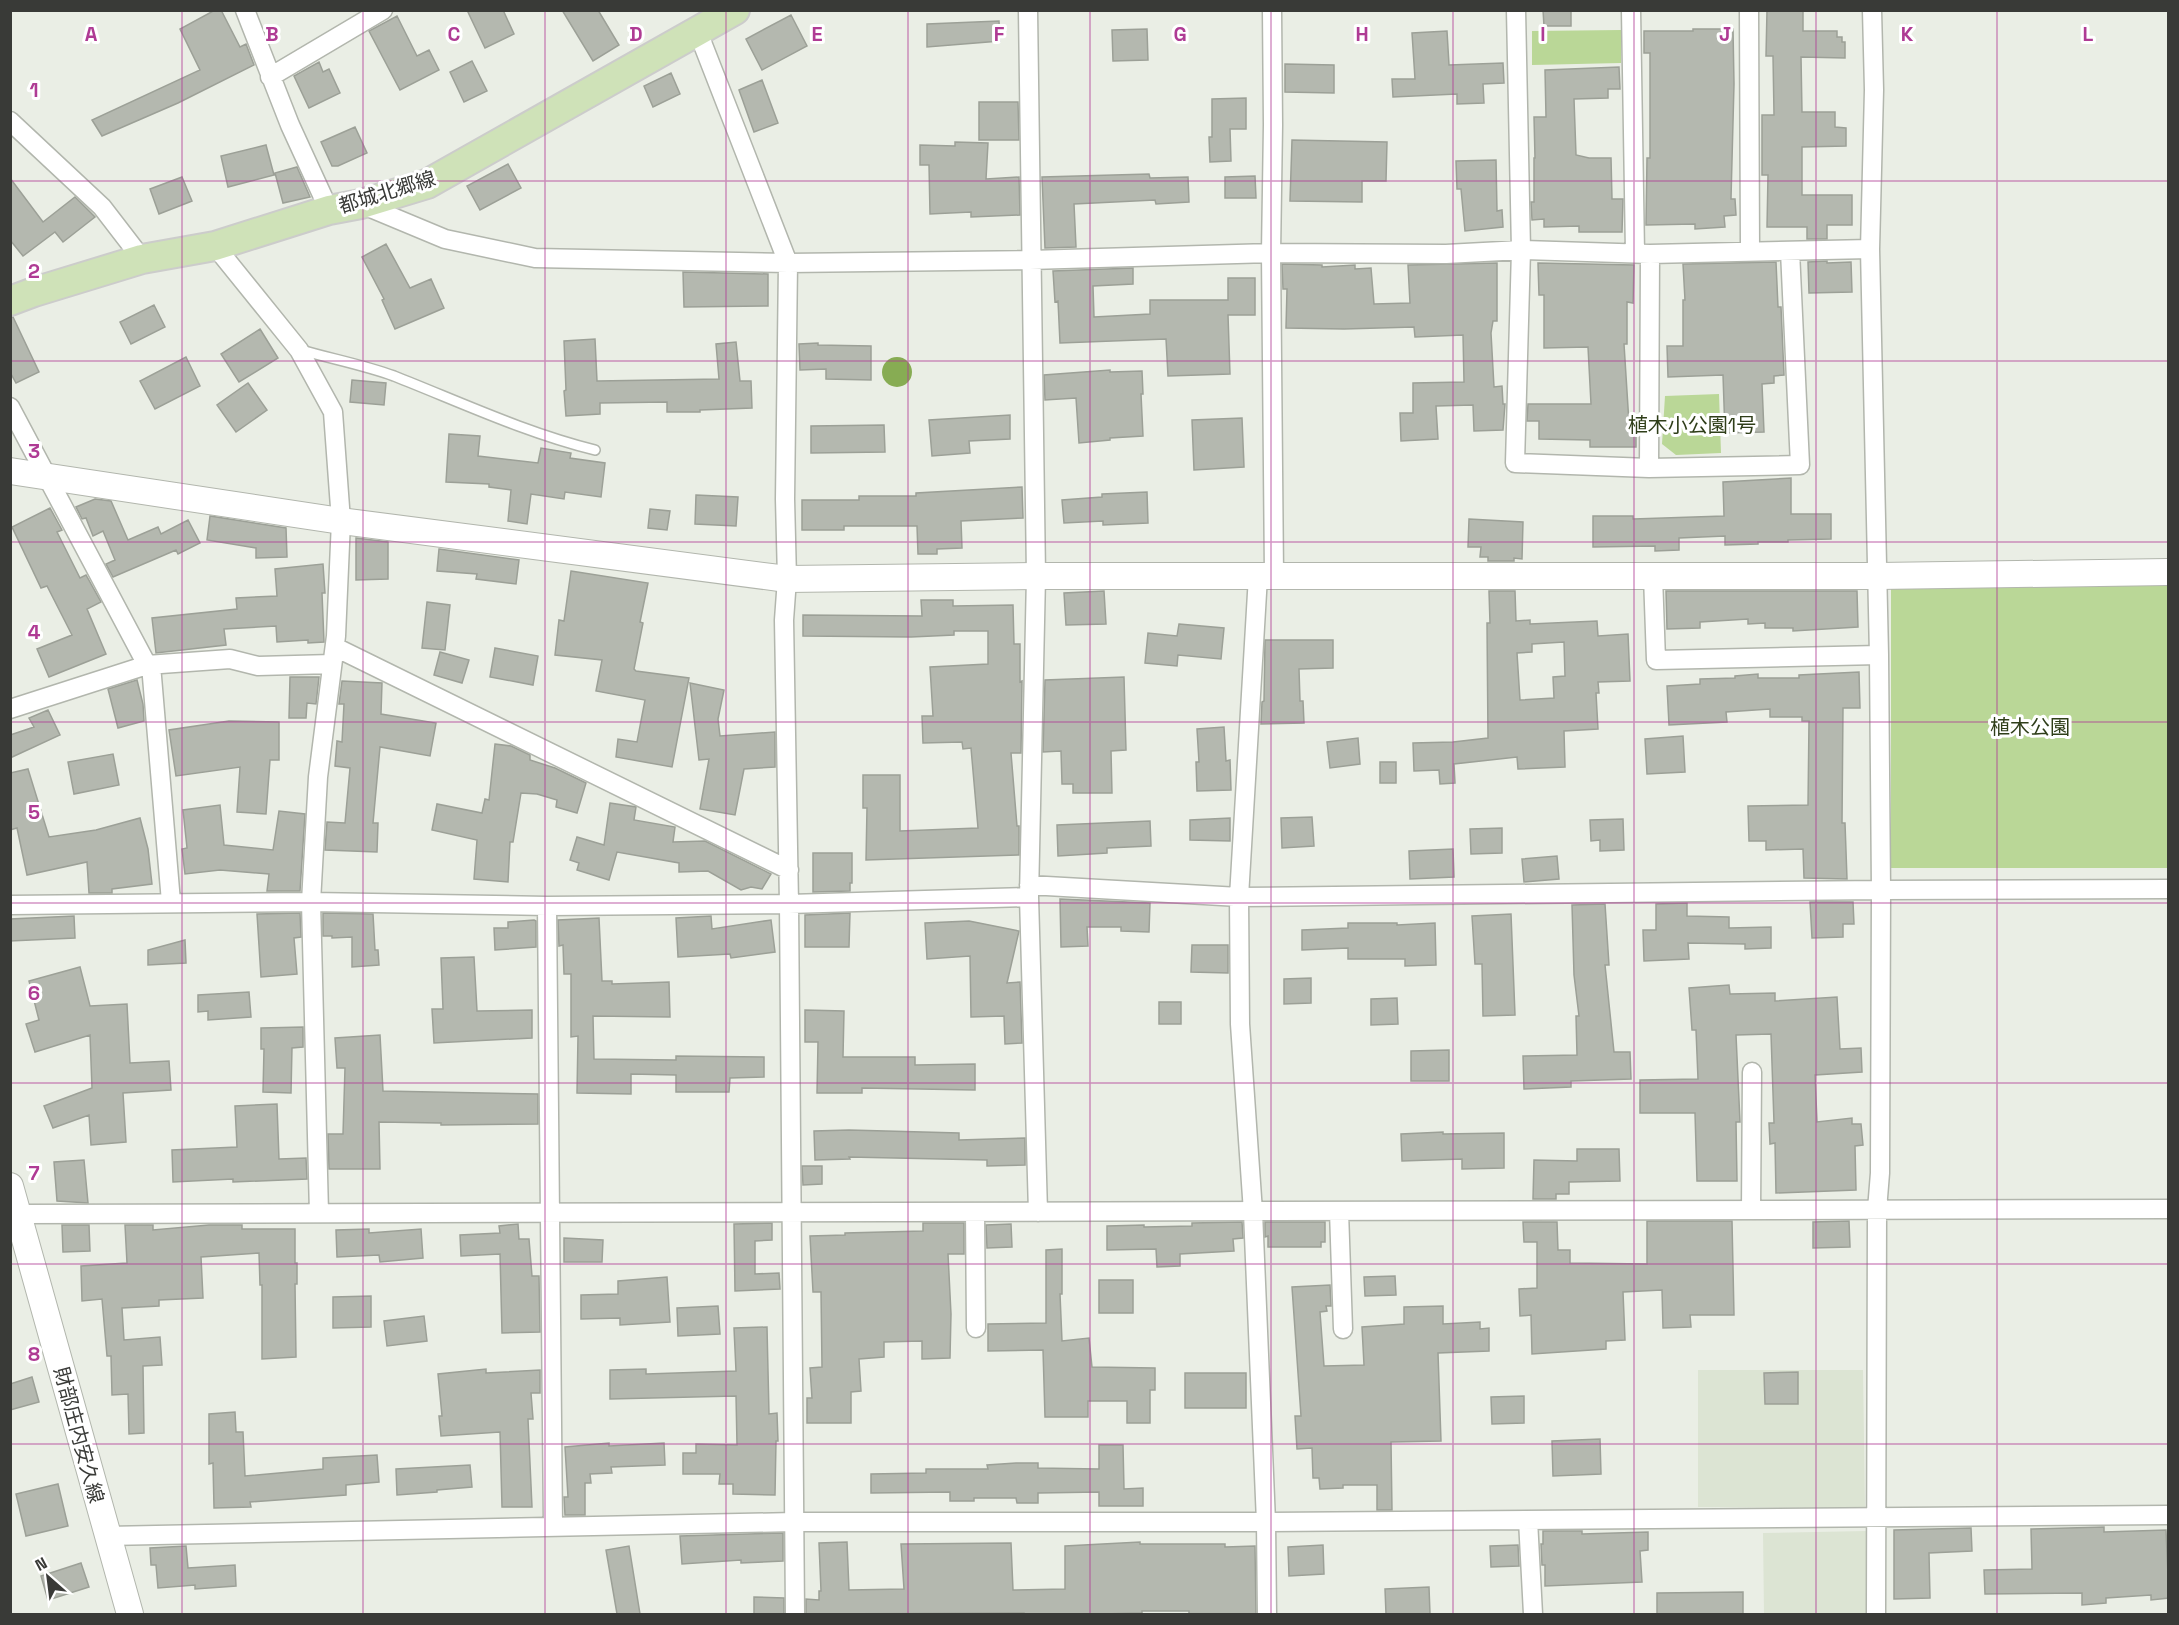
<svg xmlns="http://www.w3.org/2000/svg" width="2179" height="1625" viewBox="0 0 2179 1625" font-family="'Space Grotesk','Noto Sans JP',sans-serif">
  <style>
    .built { fill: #dce4d3 }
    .green { fill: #bad797 }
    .water { fill: #87ac53 }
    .building { fill: #b4b8af; stroke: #9ca097; stroke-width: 1.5; fill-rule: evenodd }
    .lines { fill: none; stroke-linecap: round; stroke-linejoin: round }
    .lane-casing { stroke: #b2b6ad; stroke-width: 12 }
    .street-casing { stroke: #b2b6ad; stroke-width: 21 }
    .secondary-casing { stroke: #b2b6ad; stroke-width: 28 }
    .primary-casing { stroke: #cccccb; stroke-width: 32 }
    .lane { stroke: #fff; stroke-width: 9 }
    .street { stroke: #fff; stroke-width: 18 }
    .secondary { stroke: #fff; stroke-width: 26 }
    .primary { stroke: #cfe2b8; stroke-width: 28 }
    .grid { fill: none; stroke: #af3b94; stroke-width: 1.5; stroke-opacity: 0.55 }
    .labels { text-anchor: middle; stroke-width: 6; stroke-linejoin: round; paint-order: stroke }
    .street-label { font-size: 20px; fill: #393a37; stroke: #fff }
    .park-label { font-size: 20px; fill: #2f3e19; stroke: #fff }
    .grid-label { font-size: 20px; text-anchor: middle; font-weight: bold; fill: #af3b94; stroke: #fff; stroke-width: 6; stroke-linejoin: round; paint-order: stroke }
  </style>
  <rect width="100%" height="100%" fill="#eaeee5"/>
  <path class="built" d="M1698,1370H1863L1865,1508L1698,1507Z
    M1866,1531L1867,1614H1764L1763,1533Z"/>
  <path class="green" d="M1621,30V63L1532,65V31Z
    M1719,394L1721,453L1676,455L1662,444L1665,396Z
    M2168,584V868H1891V587Z"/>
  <path class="water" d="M882 372a15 15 0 1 1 30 0a15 15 0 1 1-30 0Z"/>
  <path class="building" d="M215,10H221L240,47L246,44L254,65L178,103L102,136L92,120L200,70L180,29Z
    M467,10H503L514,34L485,48Z
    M562,10H598L619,45L593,61Z
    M1543,10H1571V26H1544Z
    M1767,10H1803V31H1837V37H1842V42H1845V58L1801,57L1802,112H1835V127L1846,128V146L1802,147V195H1852V225H1827V239H1807V227H1767L1768,175H1762V115H1774L1773,56H1766Z
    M791,15L807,46L762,70L746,39Z
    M397,16L417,56L429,50L439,70L400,90L369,31Z
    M999,21L1000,41L927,47V24Z
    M1147,29L1148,60L1113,61L1112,30Z
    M1693,29H1733L1734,84L1731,199H1735L1736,215L1724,216L1725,227L1695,229V224L1646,225L1647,158H1650V53H1644V31H1693Z
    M1447,31L1449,65L1503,63L1504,83L1483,84L1484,103L1457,104V94L1393,97L1392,79H1415L1412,33Z
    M472,61L487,91L464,102L450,72Z
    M319,62L323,72L329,69L340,93L309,108L294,76Z
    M1285,64L1334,65V93L1285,92Z
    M1619,67L1620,89H1608V98L1574,99L1576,155L1589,158H1611L1612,199H1623L1622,232H1579V226L1544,227V219L1532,220L1531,202H1534V158H1535L1534,117H1546L1545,70Z
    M671,73L680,94L653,107L644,86Z
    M762,80L778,123L754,132L739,90Z
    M1246,98V129H1230L1231,161L1210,162L1209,137H1212V99Z
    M979,102H1018L1019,140H979Z
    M355,127L367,153L338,166H332L321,142Z
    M1292,140L1387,142L1386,181H1362V202L1290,201Z
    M955,142L988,143L986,179L1019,177L1020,215L971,217V212L930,214L929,165H920V145L955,146Z
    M266,145L274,175L228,187L221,156Z
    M1496,160L1497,211L1502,210L1503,227L1465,231L1461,189H1457L1456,161Z
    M508,164L521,188L480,210L467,186Z
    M297,167L310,197L283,203L275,173Z
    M1149,174L1150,178L1188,177L1189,202L1156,204L1155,200L1074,204L1076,247L1045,248L1042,177Z
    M1255,176L1256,198H1225V177Z
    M182,177L192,201L159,214L150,189Z
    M10,178L43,222L75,197L95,217L63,242L55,232L23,256L10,240Z
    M386,244L410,288L431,279L444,308L395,329L382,300L384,299L362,257Z
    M1827,261V263L1851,262L1852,292L1809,293L1808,262Z
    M1776,262L1778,307H1781L1784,375L1774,376V383L1762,384L1764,432L1725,433L1723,375L1668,377L1667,346H1683V300H1685L1683,264Z
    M1497,263V321H1493L1491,333L1494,387L1502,386L1503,404H1505L1503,430L1474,431L1473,405L1436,406L1438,439L1401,441L1400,413H1413V383L1464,382L1463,335L1415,337L1414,327L1344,329L1286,328L1287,289H1283L1282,264L1322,265V267L1355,265V269L1371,268L1374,304L1410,303L1408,265Z
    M1538,263L1634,265L1633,303L1627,302V344H1624L1629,423L1636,424V447H1590V440L1539,439V421H1527L1528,404H1591L1588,347L1544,348V295H1539Z
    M1133,268V284L1093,286L1094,317L1150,314V300H1228V278H1255V315H1228L1230,374L1168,376L1166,339L1060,343L1058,301L1055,302L1053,271Z
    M683,272L768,274V306L684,307Z
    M154,305L165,327L131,344L120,322Z
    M10,317H13L39,372L16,383L10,372Z
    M260,329L278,358L239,382L221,354Z
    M595,339L597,381L719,379L716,344L736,342L740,381H751L752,408L700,410V412H667V402L600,403V414L566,416L564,391L566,390L564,341Z
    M818,343V345L871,346V380L826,379V369L800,370L799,344Z
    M186,357L200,386L155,409L140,381Z
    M1110,370V372L1142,371L1143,394H1141L1143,436L1110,438V440L1079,443L1076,398L1045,400L1044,375Z
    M352,380L386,383L384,405L350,402Z
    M248,383L267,410L236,432L217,405Z
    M1010,415V439L969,441L970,453L932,456L929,420Z
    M1242,418L1244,467L1194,470L1192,420Z
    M884,425L885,452L811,453V426Z
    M449,434L480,436L478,456L538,463L541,448L571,453L570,458L605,463L601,497L565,492L564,499L531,494L527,524L508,521L511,490L489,487V484L446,482Z
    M1791,478V514H1831V539L1788,540V542H1758V544L1725,545V536L1679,538V550L1655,551V546L1593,547V516H1633V519L1724,516L1723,482Z
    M1022,487L1023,518L961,521L962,548L937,549V554H918L917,526H844V530H802V500H859V496H916V493Z
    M1147,492L1148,523L1103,525V521L1064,523L1062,500L1102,497V494Z
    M696,495L738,497L736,526L695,524Z
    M95,499L111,501L128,540L158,527L161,534L188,520L200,543L178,554L176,550L113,577L106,564L115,560L103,531L93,536L86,518L82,519L76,507Z
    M50,508L62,530L57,532L80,578L86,575L101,602L87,609L106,654L49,677L37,649L72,635L47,586L41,588L12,527Z
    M650,509L670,511L667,530L648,528Z
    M210,516L286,528L287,557L256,558V548L207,540Z
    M1469,519L1523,522L1522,559L1514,558V561H1488V557H1480L1481,547H1468Z
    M356,538L388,542V579L356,580Z
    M439,549L519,560L516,584L476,579L477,574L437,571Z
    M323,564L325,593H322L324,642L308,643V640L277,642L276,626L224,629L226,645L156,653L152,618L237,609L236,598L277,596L275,569Z
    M571,571L648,583L640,622L643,623L634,669L636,671L689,678L672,767L616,757L618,739L637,742L645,700L596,691L602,660L555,655L559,620L564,621Z
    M1104,591L1106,624L1066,625L1064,593Z
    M1489,591H1515L1516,621L1530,620V624L1597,621L1598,636L1628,634L1630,681L1598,682L1599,693H1596L1598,729L1564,731L1565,767L1518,769L1517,757L1454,764L1455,783L1440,784L1439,770L1414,771L1413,743L1453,742L1488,738L1487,623H1490ZM1564,642L1565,676L1553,677L1554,698L1520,700L1517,653L1532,652V644Z
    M1666,591H1857L1858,627L1793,631V628H1765V623L1748,624V619L1700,622V628L1667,629Z
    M921,600H953V606L1013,605L1014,644H1020V682L1022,681L1021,753H1011L1017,826H1019V855L866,860L867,808H863V775H900V831L978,828L971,748L963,749L962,742L923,743L922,716H933L930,667L988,664V631H954V635L911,637L803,636V615L922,616Z
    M427,602L450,605L445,650L422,648Z
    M1179,624L1224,628L1221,659L1178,655L1177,666L1145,663L1148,633L1177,636Z
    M1265,640H1333V668L1299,669L1300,701H1303L1304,723L1261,724L1262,702L1264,701Z
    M495,648L538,656L533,685L490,677Z
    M440,652L469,660L462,683L434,675Z
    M1859,672L1860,708H1843L1842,823H1845L1847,879L1804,878L1803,849L1766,850V841H1749L1748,806L1808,805L1809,721H1802V717H1770V709L1726,712L1727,722L1669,725L1667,686L1700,684V679L1735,678V676L1758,674V678H1799V675Z
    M290,677H319L316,704L307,703L306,718H289Z
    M1124,677L1126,750L1111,751L1112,793H1073V784H1062L1061,751L1043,752L1045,680Z
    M137,680L143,704L144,721L118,728L108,689Z
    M342,681L382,683L381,714L436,723L430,756L380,747L373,823H378L377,852L325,850L327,822L345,823L350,768L335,766L337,741L342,742L344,704H339Z
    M690,683L724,690L718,719L720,736L775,732V767L744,769L735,815L700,809L709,759L699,760Z
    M48,710L60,735L10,758V735L34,727L29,718Z
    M229,721L279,722V760H270L266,814L237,812L240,767L176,776L169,730Z
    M1224,727L1226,761L1230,760L1231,790L1197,791L1196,762H1199L1197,729Z
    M1683,736L1685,772L1647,774L1645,739Z
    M1358,738L1360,764L1330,768L1327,742Z
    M495,744L511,746L530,755V760L555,768L586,783L577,813L556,807L557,800L537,794L521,793L513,842H510L508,882L474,879L477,840L432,830L437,804L482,813L485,799L489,800Z
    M113,754L119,785L74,794L68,762Z
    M1380,762H1396V783H1380Z
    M28,769L49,837L96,830L140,818L148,849L152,884L112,889V893H89L87,862L27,875L17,828L10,830V773Z
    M610,803L636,807L634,820L675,827L673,842L705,841L771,874L762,889L751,887L741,890L708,871L679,872V863L617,852L609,880L577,870L579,863L570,860L577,837L604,845Z
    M220,805L224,845L273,850L279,811L305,814L300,891H267L269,874L220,870L185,874L182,849L187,848L183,810Z
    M1312,817L1314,846L1282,848L1281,818Z
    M1230,818V841L1190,840V820Z
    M1623,819L1624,850L1600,851V840L1591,841L1590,820Z
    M1150,821L1151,846L1107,848V853L1058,856L1057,825Z
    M1502,828V853L1471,854L1470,829Z
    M1453,849L1454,877L1410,879L1409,851Z
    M813,853H852V883H850V891L813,892Z
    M1557,856L1559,879L1524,882L1522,859Z
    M1060,899L1150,903L1149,932L1121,931V927H1087L1088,946L1061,947Z
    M1810,902H1853L1854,924H1843V937L1812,938Z
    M1687,903V916L1729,917V928L1771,927V948L1745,949V944L1688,943L1689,959L1644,961L1643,930H1656V904Z
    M1605,904L1609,965H1605L1614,1052H1630L1631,1079L1571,1081V1087L1524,1089L1523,1056L1577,1055L1576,1016H1579L1574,975L1572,905Z
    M300,913L301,937L294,938L297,974L261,977L257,914Z
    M323,913L373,914L375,950H378L379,965L352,967V937L332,938V936H323Z
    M850,913L849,947H805V915Z
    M1511,914L1515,1015L1483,1016L1482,964H1475L1472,916Z
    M74,916L75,938L10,941V919Z
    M711,916L712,929L771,920L775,952L731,958L730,954L678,957L676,918Z
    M599,918L602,981H612V984L669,982L670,1017L593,1016L594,1059L676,1060V1056L764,1057V1077L730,1078L729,1092H676V1075L631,1074V1094L577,1093L578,1036L571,1037V974H564L563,945L559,946L558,920Z
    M534,920L536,921V947L495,950L494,928H508V922Z
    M969,921L1019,931L1007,983L1020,982L1022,1043L1005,1044L1004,1016L971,1017L970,956L927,959L925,923Z
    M1348,923H1397V925L1435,923L1436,965L1405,966V959H1348V948L1302,950V930L1348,928Z
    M185,940L186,963L148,965V950Z
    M1192,945H1228V973L1191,972Z
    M474,957L477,1011L532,1010V1038L434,1043L432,1009H443L441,958Z
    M80,967L90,1006L127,1004L130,1063L169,1061L171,1090L123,1093L126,1142L91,1145L89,1115L53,1128L44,1106L92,1088L90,1035L35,1052L26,1024L39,1020L29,981Z
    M1311,978V1003L1284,1004V979Z
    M1729,985L1730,994L1775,993V1001L1837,997L1840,1049L1861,1048L1862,1072L1815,1075L1817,1122L1852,1118V1124H1861L1863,1145L1855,1146L1856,1190L1776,1193L1775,1143L1770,1144L1769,1123H1774L1771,1034L1736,1035L1740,1122H1736L1737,1181H1697L1695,1113H1640V1080L1698,1079L1696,1030H1692L1689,988Z
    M249,992L251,1017L208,1020V1011L198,1012V995Z
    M1397,998L1398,1024L1371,1025V999Z
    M1159,1002H1181V1024H1159Z
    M805,1010L844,1011L843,1057H915V1065L975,1064V1090L862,1088V1093H817L818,1042H805Z
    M303,1027V1047L292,1048L291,1093L263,1092L264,1049H261V1028Z
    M380,1035L383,1091L538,1094V1124L441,1125V1123L379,1122L380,1169H329L328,1134H343L345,1068H337L335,1038Z
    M1449,1050V1081H1411V1051Z
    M277,1104L279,1159L306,1158L307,1179L233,1182V1179L173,1182L172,1150L237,1147L235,1106Z
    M849,1130L959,1133V1140L1025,1138V1165L987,1166V1160L849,1157L850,1159L815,1160L814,1131Z
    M1443,1132V1134L1504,1133V1168L1462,1169V1159L1402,1161L1401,1134Z
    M1577,1149H1619L1620,1181L1569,1182V1194H1556V1199H1533L1534,1160L1577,1161Z
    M84,1160L88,1203L57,1201L54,1162Z
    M802,1166H822V1184L803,1185Z
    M1647,1221H1732L1734,1315H1690L1691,1327L1663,1328L1662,1290L1623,1292L1625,1340L1606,1341V1349L1532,1354L1531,1315L1520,1316L1519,1289L1537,1288V1242H1524L1523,1222H1557L1558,1250H1570V1263L1647,1264Z
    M1849,1221L1850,1247L1813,1248V1222Z
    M1242,1222L1243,1238L1233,1239L1234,1251L1180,1254V1266L1157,1267L1156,1249L1107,1250V1226L1144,1225V1227L1192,1226V1223Z
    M1265,1222H1325V1242H1321V1247H1268V1236L1265,1237Z
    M772,1223V1240L755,1241V1274L779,1273L780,1289L735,1291L734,1224Z
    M923,1223H964V1254H948L951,1314L950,1358L922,1359V1341L884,1342V1357L859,1359L861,1391L851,1392V1423H807V1398H812L810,1368L822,1367L821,1292H813L810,1236L845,1235V1233L923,1231Z
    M518,1224L519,1239H529L532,1276H539L540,1332L502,1333L500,1254L461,1256L460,1235L500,1233L499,1226Z
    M1011,1224L1012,1247L987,1248L986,1225Z
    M62,1225H89L90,1251L63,1252Z
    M125,1225H153V1230L209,1225H242V1229H295V1263H297V1284H295L296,1357L262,1359V1285H260L259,1253L201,1257L203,1298L159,1300V1306L122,1308L124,1340L160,1337L162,1365L143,1366L144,1433L129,1434L128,1394L112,1395L111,1356H107L102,1299L82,1301L81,1266L127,1263Z
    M369,1229V1233L421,1229L423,1258L380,1262L379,1255L337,1257L336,1230Z
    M564,1238L603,1240L602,1262H564Z
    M1062,1249V1294H1060L1062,1341L1089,1338L1092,1367L1155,1368V1390H1150V1423H1127V1401H1088V1417H1045L1043,1350L988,1351V1324L1046,1323V1250Z
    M1395,1276L1396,1295L1365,1296L1364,1277Z
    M667,1277L670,1322L620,1325V1318L581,1319V1295L618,1294V1281Z
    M1099,1280H1133V1313H1099Z
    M1330,1285L1331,1306H1326L1327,1311L1320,1312L1324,1366L1364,1365L1362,1327L1404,1324V1307L1443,1306V1324L1480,1322V1329L1489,1328V1351L1438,1353L1441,1441L1391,1442L1392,1510H1377V1485H1343V1488L1320,1489L1319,1478H1313L1312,1448L1297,1449L1295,1416H1301L1292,1287Z
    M371,1296V1327L333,1328V1297Z
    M718,1306L720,1334L678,1336L677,1308Z
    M424,1316L427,1341L387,1346L384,1321Z
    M767,1327L769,1414L777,1413L778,1441H776L775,1495L733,1494V1484H719L720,1474H683V1453H696V1444L737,1445L736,1396L610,1399V1370L646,1369V1374L736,1371L734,1328Z
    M486,1369V1373L540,1370V1393H531L533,1419H528L532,1507H502L500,1432L441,1436L439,1416H442L438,1374Z
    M1798,1372V1404H1765L1764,1373Z
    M1185,1373H1246V1408H1185Z
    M32,1377L39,1402L10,1410V1384Z
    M1524,1396V1423L1492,1424L1491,1397Z
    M235,1412L236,1432H243L245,1476L323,1469V1458L377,1455L379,1482L346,1485V1495L250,1502L251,1507L214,1508L213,1463L209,1464V1414Z
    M1600,1439L1601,1474L1553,1476L1552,1441Z
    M609,1443V1446L664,1443L665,1465L611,1467L612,1473L590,1474L591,1483H585V1515H565L564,1497H568L565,1447Z
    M1099,1445H1123L1124,1489L1143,1488V1506H1099V1492L1038,1493V1503H1017L1016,1498H974V1501H950V1492L871,1493V1474L926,1473V1469H988L987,1465L1016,1463H1038V1468L1099,1469Z
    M470,1465L472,1487L437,1490V1492L397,1495L396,1469Z
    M58,1484L68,1526L26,1536L16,1494Z
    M2104,1527V1532L2166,1530L2169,1598L2151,1600V1595L2106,1598V1603L2082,1605V1593L1985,1594L1984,1570L2032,1569L2031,1529Z
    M1971,1528L1972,1551L1929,1553L1930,1598L1894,1599V1530Z
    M1543,1531H1582V1534L1648,1532V1550L1640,1551L1642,1582L1545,1586V1565H1542L1541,1544H1543Z
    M783,1533V1561L741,1563V1560L682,1564L680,1536Z
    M847,1542L849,1590L904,1589L901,1544L1011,1543L1013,1590L1065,1589V1546L1140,1542V1544H1225V1547L1255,1546L1256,1614H1189V1611H1142V1613L1101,1614H1024V1613L806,1614V1599L819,1600V1591H821L819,1543Z
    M1323,1545L1324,1574L1289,1576L1288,1547Z
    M1518,1545L1519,1566L1491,1567L1490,1546Z
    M186,1546L188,1568L235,1565L236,1586L195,1589V1585L158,1588L156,1565H151L150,1548Z
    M629,1546L640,1614H617L606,1550Z
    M81,1563L89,1587L48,1600L41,1576Z
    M1429,1587L1430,1614H1386L1385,1589Z
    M1743,1592V1614H1657V1593Z
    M754,1597L784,1598V1614H754Z"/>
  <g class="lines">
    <defs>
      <path id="lane" d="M301,350C332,359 364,365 394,376C460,402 526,433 595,450"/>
      <path id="street" d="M245,10L290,125L329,210
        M1028,10L1036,576L1029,897L1038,1212
        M1272,10L1273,125L1271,253L1274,576
        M1516,10L1521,250L1515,463L1649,468L1650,254
        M1631,10L1635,253
        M1749,10L1750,251
        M1872,10L1874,90L1870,249L1879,655L1881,890L1880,1173L1877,1210L1876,1614
        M698,32L788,263L785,499L787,579L784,620L789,904L795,1614
        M270,77L383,10
        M10,121L102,207L142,259
        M361,204L445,239L535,258L788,263L1030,260L1271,253L1446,254L1521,250L1650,254L1870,249
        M215,246L299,350L333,412L341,521L336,636L318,777L311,902L319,1213
        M10,407L147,665
        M1649,468L1800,465L1790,251
        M1258,576L1239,897L1240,1024L1253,1212L1266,1522L1267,1614
        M1653,576L1656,660L1879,655
        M335,647L789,870
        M151,665L171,902
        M10,709L147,665L230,659L258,666L332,664
        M1029,885L1239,897L1881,890L2168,889
        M10,905L311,902L547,906L789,904L1029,897
        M547,906L553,1526
        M1751,1210L1752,1072
        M1339,1211L1343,1329
        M975,1212L976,1328
        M18,1214L2168,1209
        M1528,1520L1533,1614
        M107,1536L794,1522H1266L2168,1515"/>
      <path id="secondary" d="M10,471L341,521L787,579L1036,576H1878L2168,572
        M10,1186L130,1614"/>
      <path id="primary" d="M10,301L34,292L142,259L215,246L329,210L361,204L427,184L735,10"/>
    </defs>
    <use href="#lane" class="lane-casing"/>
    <use href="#street" class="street-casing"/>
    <use href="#secondary" class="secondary-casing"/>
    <use href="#primary" class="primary-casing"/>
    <use href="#lane" class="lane"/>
    <use href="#street" class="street"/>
    <use href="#secondary" class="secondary"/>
    <use href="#primary" class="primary"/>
  </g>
  <path class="grid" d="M182,10V1614M363,10V1614M545,10V1614M726,10V1614M908,10V1614M1090,10V1614M1271,10V1614M1453,10V1614M1634,10V1614M1816,10V1614M1997,10V1614M10,181H2168M10,361H2168M10,542H2168M10,722H2168M10,903H2168M10,1083H2168M10,1264H2168M10,1444H2168"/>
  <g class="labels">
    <g class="street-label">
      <text transform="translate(387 192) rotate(-17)" y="7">都城北郷線</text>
      <text transform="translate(79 1435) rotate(75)" y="7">財部庄内安久線</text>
    </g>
    <g class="park-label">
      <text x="1692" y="432">植木小公園1号</text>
      <text x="2030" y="734">植木公園</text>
    </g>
  </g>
  <g class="grid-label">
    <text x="91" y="41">A</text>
    <text x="272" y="41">B</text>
    <text x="454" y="41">C</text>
    <text x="636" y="41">D</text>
    <text x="817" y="41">E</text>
    <text x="999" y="41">F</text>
    <text x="1180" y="41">G</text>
    <text x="1362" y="41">H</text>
    <text x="1543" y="41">I</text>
    <text x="1725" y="41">J</text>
    <text x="1907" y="41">K</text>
    <text x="2088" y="41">L</text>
    <text x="34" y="97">1</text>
    <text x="34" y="278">2</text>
    <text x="34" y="458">3</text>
    <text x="34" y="639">4</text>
    <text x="34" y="819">5</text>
    <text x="34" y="1000">6</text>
    <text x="34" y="1180">7</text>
    <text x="34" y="1361">8</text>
  </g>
  <rect width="2179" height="1625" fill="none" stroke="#393a37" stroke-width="24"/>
  <g transform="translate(48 1577) rotate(332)" stroke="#ffffff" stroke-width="4.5" paint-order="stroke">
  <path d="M0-4.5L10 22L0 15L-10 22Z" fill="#393a37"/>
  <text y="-9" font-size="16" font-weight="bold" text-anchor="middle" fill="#393a37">N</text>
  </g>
</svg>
